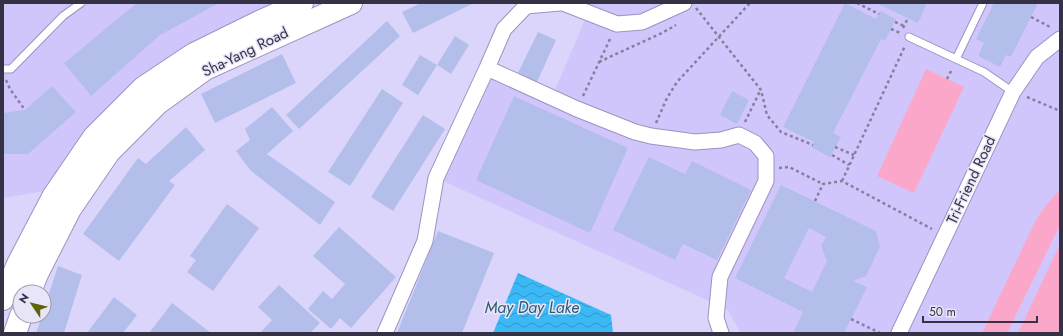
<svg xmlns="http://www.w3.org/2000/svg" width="1063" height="336" viewBox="0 0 1063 336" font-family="Jost,sans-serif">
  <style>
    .built { fill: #d1c6fc }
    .pitch { fill: #fba7c9 }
    .water { fill: url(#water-waves) }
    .building { fill: #b3beeb; fill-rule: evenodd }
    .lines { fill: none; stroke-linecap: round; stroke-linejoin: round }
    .lane-casing { stroke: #9c93bf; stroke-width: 9 }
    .street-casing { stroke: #9c93bf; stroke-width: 17 }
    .primary-casing { stroke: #9c93bf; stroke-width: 24 }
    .path { stroke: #85809c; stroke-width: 2.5; stroke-dasharray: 3 3; stroke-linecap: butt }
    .lane { stroke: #fff; stroke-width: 7 }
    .street { stroke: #fff; stroke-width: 15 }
    .primary { stroke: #fff; stroke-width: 22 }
    .labels { text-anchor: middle; stroke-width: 3; stroke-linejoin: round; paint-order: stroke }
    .street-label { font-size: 15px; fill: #363245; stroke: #e9e5f8 }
    .water-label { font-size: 16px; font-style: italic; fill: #2a5a74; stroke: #e9e5f8 }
  </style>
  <defs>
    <pattern id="water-waves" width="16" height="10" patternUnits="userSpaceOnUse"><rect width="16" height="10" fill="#3bb9f6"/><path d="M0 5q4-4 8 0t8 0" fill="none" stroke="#3297c9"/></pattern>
  </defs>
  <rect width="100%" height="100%" fill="#dcd5fb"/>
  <path class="built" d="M3,3H284L45,191L3,198Z
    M592,3H1060V333H741L727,309L436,178L487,68L552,97Z"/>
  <path class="pitch" d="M926,69L964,87L914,193L877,176Z
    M1060,190V225L1007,333H982L1034,224C1041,211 1049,201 1060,190Z
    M1060,244V333H1018Z"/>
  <path class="water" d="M518,273L611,315L613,333H493Z"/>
  <path class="building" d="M137,3H219L160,35L91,96L64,63Z
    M421,3H474L413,33L402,12Z
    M845,3L876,19L880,11L896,19L885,41L881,39L833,133L841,137L830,157L811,147L814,142L783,127Z
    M876,3H927L918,23Z
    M994,3H1038L1011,57L1006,55L1000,67L978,56L984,43L976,39Z
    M387,21L400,36L299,129L286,115Z
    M538,32L556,40L537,82L518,73Z
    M455,36L469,45L451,74L437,65Z
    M282,54L296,83L215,123L201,94Z
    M420,55L437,65L418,95L402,85Z
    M52,86L76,112L28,154H3V113L25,110Z
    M382,89L403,103L350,186L328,172Z
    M732,91L749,100L737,124L720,115Z
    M514,96L628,148L590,233L476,180Z
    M272,107L293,131L267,154L335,202L320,225L250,170L236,151L250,140L245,129Z
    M423,115L445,129L393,211L371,197Z
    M186,127L205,150L169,181L175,185L119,261L83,234L138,158L146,164Z
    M649,157L685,174L692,161L751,190L717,260L683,244L675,260L613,230Z
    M781,185L876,231L880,247L866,276L853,281L867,287L844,333H793L803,312L735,278ZM809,228L826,237L821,246L827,261L812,292L784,278Z
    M227,204L259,228L213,291L187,272L196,260L190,256Z
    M339,227L396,277L351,328L340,318L331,329L308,309L323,291L332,299L345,284L313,256Z
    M438,231L494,253L462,333H397Z
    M58,266L82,275L64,333H36L42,316H44V309Z
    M279,285L320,323L310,333H260L272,320L258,307Z
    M114,297L137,315L123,333H87Z
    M172,303L211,333H149Z"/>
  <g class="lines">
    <defs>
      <path id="lane" d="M909,37L984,72L1013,92
        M956,59L983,3
        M3,69H11L63,16L81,3"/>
      <path id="street" d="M560,3L526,6L504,29L487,68L577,109L635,132L651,136L695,142L721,140L739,135L755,143L766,156V181L720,277L716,318L721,333
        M563,3L617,24L642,22L684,3
        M385,333L425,241L436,178L487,68
        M899,333L1013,92L1037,57L1060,39"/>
      <path id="primary" d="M30,292L37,274L70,209L109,152L158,103L205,69L351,3
        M3,299L18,264L53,197L94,137L143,88L194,54L257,23L302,3
        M15,333L21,316"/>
    </defs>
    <use href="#lane" class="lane-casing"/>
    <use href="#street" class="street-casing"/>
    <use href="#primary" class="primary-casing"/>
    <path class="path" d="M857,3L879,14
      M696,8L761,90L767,115L781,132L813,145
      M1031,17L1052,28
      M895,22L904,26
      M903,28L908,18
      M891,29L900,33
      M599,62L662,33L676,25
      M947,79L952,69
      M6,80L10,89L25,110
      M583,96L611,37
      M1027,97L1060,111
      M745,122L760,91
      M656,123L667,98L677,82L750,3
      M835,147L854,155
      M832,155L849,165
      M779,168L789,167L823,184
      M842,181L905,46
      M815,201L823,184L842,181L932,229
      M851,319L880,333"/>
    <use href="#lane" class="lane"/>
    <use href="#street" class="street"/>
    <use href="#primary" class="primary"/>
  </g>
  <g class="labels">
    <g class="street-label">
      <text transform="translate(245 52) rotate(-26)" y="5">Sha-Yang Road</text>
      <text transform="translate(971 180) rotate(-65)" y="5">Tri-Friend Road</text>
    </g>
    <g class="water-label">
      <text x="532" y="313">May Day Lake</text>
    </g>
  </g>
  <rect width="1063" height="336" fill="none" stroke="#363245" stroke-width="8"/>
  <g transform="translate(32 304) rotate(305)"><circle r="19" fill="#e9e5f8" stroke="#a19db0"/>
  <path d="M0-3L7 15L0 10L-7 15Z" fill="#5e6402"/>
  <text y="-6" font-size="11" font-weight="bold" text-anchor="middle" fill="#363245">N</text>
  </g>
  <path d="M923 316v6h114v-6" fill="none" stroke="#363245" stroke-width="2"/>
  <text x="929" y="316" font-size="12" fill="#363245" stroke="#e9e5f8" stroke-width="3" paint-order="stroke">50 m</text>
</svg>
